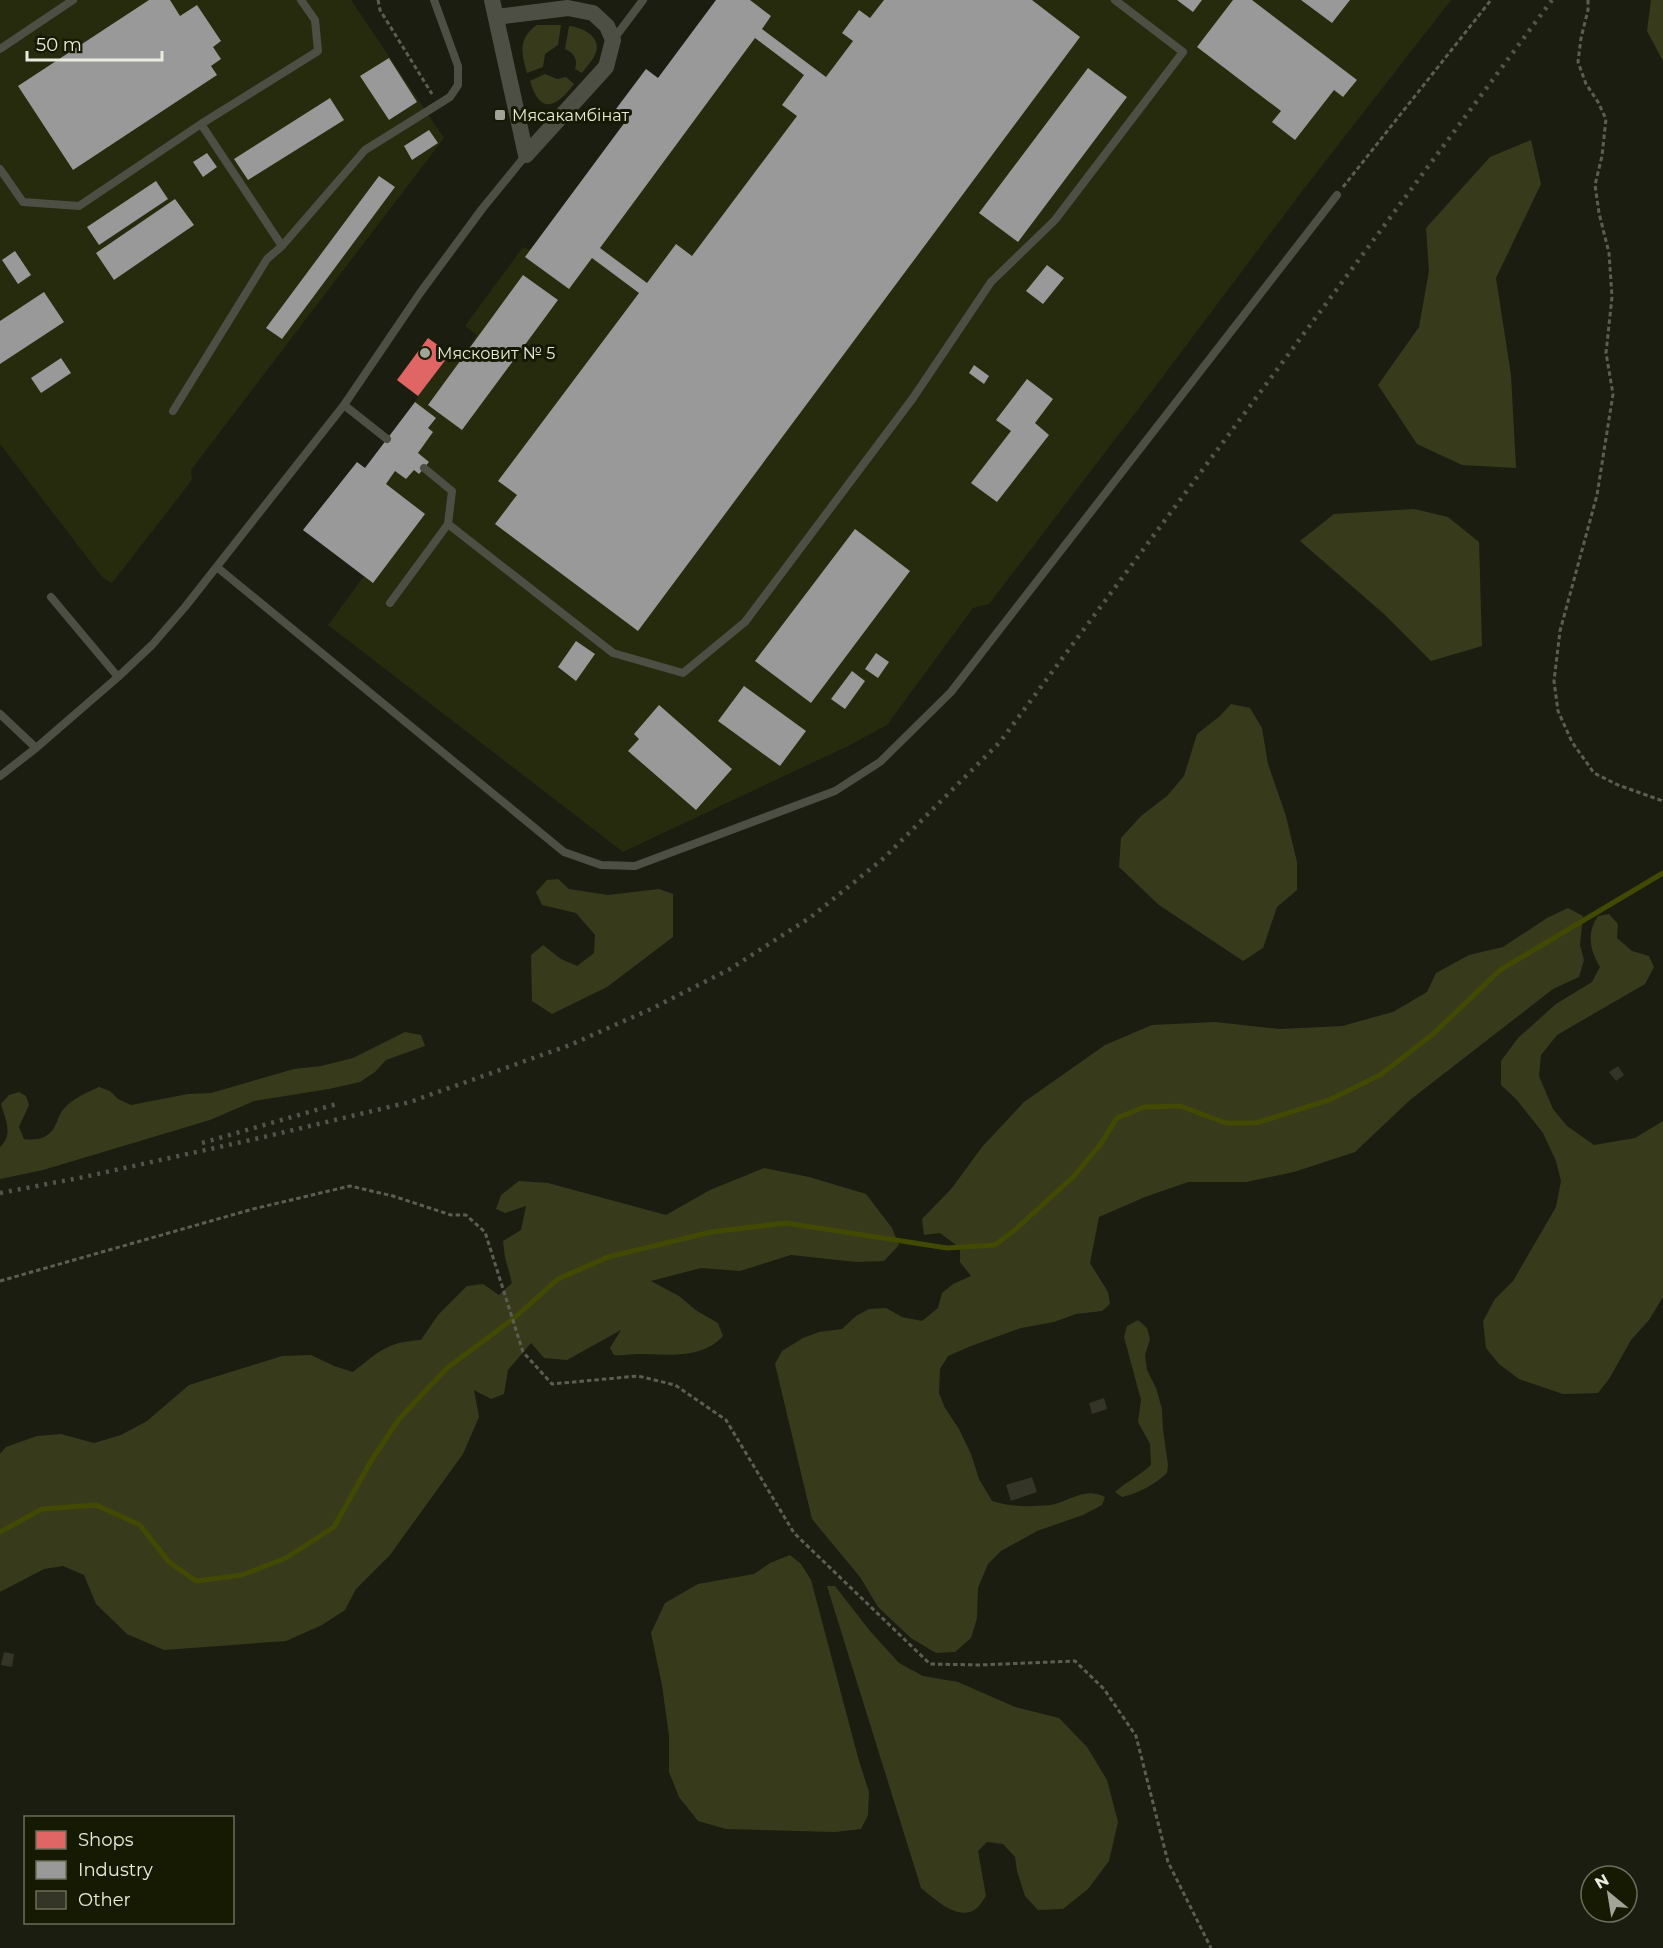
<svg xmlns="http://www.w3.org/2000/svg" width="1663" height="1948" viewBox="0 0 1663 1948" font-family="Montserrat,sans-serif">
  <style>
    .built { fill: #262b0d }
    .green { fill: #373b1b }
    .shops { fill: #e06666 }
    .industry { fill: #999; fill-rule: evenodd }
    .lines { fill: none; stroke-linecap: round; stroke-linejoin: round }
    .stream { stroke: #414903; stroke-width: 5 }
    .building { fill: #343526 }
    .path { stroke: #5c5e54; stroke-width: 3; stroke-dasharray: 4.5 3; stroke-linecap: butt }
    .lane { stroke: #4d4f45; stroke-width: 8 }
    .street { stroke: #4d4f45; stroke-width: 16 }
    .rail { stroke: #53554c; stroke-width: 4.5; stroke-dasharray: 3 6; stroke-linecap: butt }
    .poi-dot { fill: #a1a496; stroke: #171a03; stroke-width: 2 }
    .labels { text-anchor: middle; stroke-width: 6; stroke-linejoin: round; paint-order: stroke }
    .poi-label { font-size: 16px; fill: #e9ecdd; stroke: #171a03; text-anchor: start }
  </style>
  <rect width="100%" height="100%" fill="#1c1d11"/>
  <path class="built" d="M0,0H351L444,138L191,470L192,480L112,583L103,578L0,444Z
    M716,0H1451L1303,190L1149,395L989,604L973,608L887,725L848,746L623,852L328,625L364,576L303,530L357,462L365,468L415,402L418,396L397,380L428,338L459,361L477,335L465,326L523,247L530,250L628,118L616,109L646,69L658,78Z"/>
  <path class="green" d="M1651,0H1663V61L1647,31Z
    M537,25H561L558,45L545,54L543,67L527,73C521,53 518,38 537,25Z
    M569,26C585,28 604,38 594,57C591,62 586,67 582,73L575,69C578,59 574,53 565,49Z
    M545,74L557,79L566,77L574,84C556,108 540,115 530,81Z
    M1531,140L1541,184L1496,278L1511,375L1516,468L1462,465L1417,444L1378,385L1419,327L1429,271L1426,228L1490,157Z
    M1414,509L1448,517L1479,542L1482,646L1431,661L1384,614L1300,541L1334,514Z
    M1231,704L1250,708L1262,728L1268,764L1286,816L1297,862V890L1277,907L1263,948L1243,961L1159,905L1119,867L1121,838L1141,816L1167,796L1184,776L1197,734L1220,716Z
    M558,879L569,889L608,895L659,889L673,894V937L607,987L552,1014L532,1001L531,955L543,945L561,959L577,966L594,953L595,935L576,913L542,905L536,892L547,880Z
    M1568,908L1583,916L1580,945L1584,960L1579,977L1553,989L1410,1100L1355,1152L1294,1172L1246,1182H1188L1145,1197L1099,1217L1090,1263L1108,1292L1110,1304L1102,1311L1076,1314L1054,1322L1021,1328L971,1346L948,1356L940,1369L939,1393L945,1408L959,1429L971,1454L979,1479L992,1501C1010,1507 1031,1507 1050,1505C1070,1502 1083,1486 1105,1497L1102,1505L1083,1515L1037,1531L1001,1551L988,1564L978,1588L977,1618L971,1638L955,1652L936,1653L911,1638L878,1607L860,1577L812,1519L775,1364L782,1351L803,1338L819,1332L842,1329L856,1316L869,1309L886,1308L902,1317L922,1321L938,1308L942,1293L953,1284L971,1276L960,1262V1248L940,1233L924,1235L922,1219L952,1188L982,1147L1024,1102L1105,1045L1152,1025L1215,1022L1280,1029L1342,1026L1393,1012L1427,992L1436,973L1469,955L1503,947L1547,918Z
    M1609,914L1618,924L1617,938L1632,951L1649,956L1654,967L1645,984L1557,1035L1541,1055L1539,1076L1553,1109L1567,1126L1594,1145L1635,1138L1663,1121V1297L1649,1320L1631,1340L1609,1379L1598,1393L1563,1394L1519,1379L1499,1364L1486,1348L1483,1321L1495,1299L1513,1281L1556,1207L1561,1181L1556,1161L1543,1133L1517,1100L1501,1085V1061L1518,1038L1556,1004L1592,982L1600,967C1590,950 1586,934 1598,916Z
    M405,1032L421,1035L425,1046L386,1060L375,1072L360,1082L329,1089L254,1101L210,1120L43,1170L0,1179V1147C14,1134 5,1119 1,1104L9,1095L19,1092L26,1096L29,1105L19,1127L24,1139C38,1141 50,1138 56,1124C58,1120 59,1115 62,1111C71,1099 86,1093 99,1087L110,1091L118,1099L131,1105L188,1094L211,1093L294,1069L321,1066L353,1058Z
    M764,1168L809,1177L866,1194L892,1228L899,1245L884,1261L856,1262L791,1255L740,1271L701,1268L651,1281L679,1296L697,1311L718,1323L723,1336C701,1360 667,1354 638,1354C629,1354 622,1356 614,1355L610,1348L621,1330L567,1360L544,1358L531,1343L508,1370L504,1394L491,1399L474,1390L479,1417L463,1454L390,1555L356,1589L345,1610L322,1625L286,1641L164,1650L127,1634L96,1604L84,1575L63,1566L44,1569L0,1592V1454L6,1447L37,1436L61,1434L94,1443L121,1435L147,1421L189,1385L282,1356L311,1355L334,1366L353,1372C379,1352 386,1342 421,1340L438,1315L467,1286L483,1284L499,1295L512,1283L505,1257L503,1241L521,1230L526,1206L505,1213L496,1209L501,1195L519,1181L548,1183L666,1215L710,1190Z
    M1138,1320L1147,1328L1150,1339L1145,1355L1147,1370L1156,1388L1162,1409L1163,1430L1168,1465L1167,1473C1154,1485 1139,1493 1122,1497L1115,1492C1126,1482 1139,1476 1151,1465L1150,1444L1138,1422L1141,1400L1124,1337L1127,1326Z
    M790,1555L801,1564L811,1580L859,1761L869,1792L868,1815L861,1829L835,1832L726,1829L698,1821L679,1797L669,1772V1736L662,1685L651,1633L665,1603L698,1584L754,1574L770,1563Z
    M835,1586L870,1631L899,1663L923,1676L958,1682L1015,1707L1059,1718L1087,1747L1107,1780L1118,1822L1109,1861L1088,1889L1063,1909L1038,1910L1025,1896L1017,1871L1015,1857L1003,1844L987,1842L978,1851L986,1896C983,1900 980,1905 977,1908C959,1923 935,1899 921,1888L827,1586Z"/>
  <path class="shops" d="M428,338L450,354L418,396L397,380Z"/>
  <path class="industry" d="M149,0H170L180,16L197,5L221,41L213,47L221,59L211,66L217,75L73,170L18,86Z
    M716,0H750L771,16L762,29L826,77L853,41L842,33L859,10L870,18L884,0H1032L1080,37L638,631L495,524L517,495L498,481L639,293L592,258L569,289L525,257L628,118L616,109L646,69L658,78ZM755,38L804,75L782,105L797,116L692,256L676,244L647,283L600,248Z
    M1177,0H1202L1193,12Z
    M1233,0H1252L1357,80L1343,97L1334,90L1295,140L1272,122L1281,111L1197,47Z
    M1301,0H1350L1332,23Z
    M389,58L417,102L389,120L360,76Z
    M1088,68L1127,97L1018,242L979,213Z
    M330,98L344,120L248,180L234,159Z
    M429,130L438,143L412,160L404,146Z
    M207,153L217,167L203,177L193,162Z
    M379,176L395,187L282,339L266,328Z
    M156,181L168,199L99,245L87,227Z
    M175,199L194,225L114,280L96,253Z
    M15,251L31,275L18,284L2,260Z
    M1047,265L1064,278L1043,304L1026,291Z
    M523,275L558,300L462,430L428,405Z
    M44,292L64,322L0,364V321Z
    M61,358L71,373L41,393L31,378Z
    M974,365L989,376L984,384L969,373Z
    M1027,379L1053,399L1035,423L1049,435L997,502L971,483L1011,431L996,420Z
    M415,402L436,418L428,428L433,432L418,453L429,462L419,474L414,470L406,479L395,471L386,484L425,514L373,583L303,530L357,462L365,468Z
    M855,529L910,571L811,703L755,661Z
    M576,641L595,654L576,681L558,667Z
    M876,653L889,662L878,678L865,669Z
    M852,671L865,681L845,709L831,699Z
    M744,686L806,731L780,766L718,721Z
    M659,705L732,769L696,810L628,751L639,739L634,734Z"/>
  <g class="lines">
    <path class="stream" d="M0,1532L42,1509L96,1505L140,1525L169,1562L196,1581L242,1575L286,1558L334,1527L371,1461L399,1419L447,1368L513,1319L558,1279L608,1257L711,1232L786,1223L947,1248L995,1245L1016,1229L1073,1177L1100,1145L1117,1118L1144,1107L1180,1106L1226,1123H1256L1329,1100L1380,1075L1433,1034L1500,970L1663,873"/>
  </g>
  <path class="building" d="M1618,1066L1624,1075L1616,1081L1609,1072Z
    M1104,1398L1107,1409L1092,1414L1089,1403Z
    M1032,1477L1037,1492L1011,1501L1006,1485Z
    M4,1652L14,1654L12,1667L1,1665Z"/>
  <g class="lines">
    <path class="path" d="M378,0L380,10L432,94
      M1588,0V10L1581,38L1578,62L1586,84L1598,102L1606,119L1602,156L1595,185L1599,213L1609,253L1612,297L1606,353L1613,394L1597,495L1560,631L1554,681L1558,711L1572,742L1594,773L1618,785L1663,801
      M1343,187L1491,0
      M0,1281L253,1209L350,1186L393,1196L451,1215H466L485,1232L523,1352L552,1384L638,1376L675,1385L726,1420L794,1533L930,1664L979,1665L1075,1661L1104,1689L1136,1736L1168,1862L1211,1948"/>
    <path class="lane" d="M613,40L643,0
      M0,49L73,0
      M201,124L282,246
      M0,169L23,202L79,206L201,124L318,51L315,20L301,0
      M344,405L387,439
      M173,411L267,259L282,246L365,150L450,97L458,85V66L434,0
      M424,468L452,491L448,524L613,653L683,673L745,622L913,398L991,282L1055,220L1183,52L1115,0
      M218,568L564,852L601,865L635,866L835,791L880,762L951,692L1337,195
      M51,597L118,677
      M390,603L448,524
      M0,714L36,748
      M0,776L36,748L118,677L152,645L185,607L344,405L420,293L482,209L526,155"/>
    <path class="street" d="M492,0L526,155
      M496,17L568,8L593,13L607,26L613,40L606,67L526,155"/>
    <path class="rail" d="M202,1143L337,1104
      M0,1193L84,1177L264,1137L410,1102L570,1045L651,1009L730,969L811,917L884,858L1000,742L1552,0"/>
  </g>
  <g class="poi-dot">
    <rect x="494" y="109" width="12" height="12" rx="3"/>
    <circle cx="425" cy="353" r="6"/>
  </g>
  <g class="labels">
    <g class="poi-label">
      <text x="512" y="121">Мясакамбінат</text>
      <text x="437" y="359">Мясковит № 5</text>
    </g>
  </g>
  <rect x="24" y="1816" width="210" height="108" fill="#171a03" stroke="#6b6e5a" stroke-width="1.5"/>
  <rect x="36" y="1831" width="30" height="18" fill="#e06666" stroke="#6b6e5a" stroke-width="1.5"/>
  <text x="78" y="1846" font-size="18" fill="#e9ecdd">Shops</text>
  <rect x="36" y="1861" width="30" height="18" fill="#999999" stroke="#6b6e5a" stroke-width="1.5"/>
  <text x="78" y="1876" font-size="18" fill="#e9ecdd">Industry</text>
  <rect x="36" y="1891" width="30" height="18" fill="#343526" stroke="#6b6e5a" stroke-width="1.5"/>
  <text x="78" y="1906" font-size="18" fill="#e9ecdd">Other</text>
  <g transform="translate(1609 1894) rotate(330)"><circle r="28" fill="#171a03" stroke="#6b6e5a" stroke-width="1.5"/>
  <path d="M0-4.5L10 22L0 15L-10 22Z" fill="#a1a496"/>
  <text y="-9" font-size="16" font-weight="bold" text-anchor="middle" fill="#e9ecdd">N</text>
  </g>
  <path d="M27 51v9h135v-9" fill="none" stroke="#e9ecdd" stroke-width="3"/>
  <text x="36" y="51" font-size="18" fill="#e9ecdd" stroke="#171a03" stroke-width="4.5" paint-order="stroke">50 m</text>
</svg>
